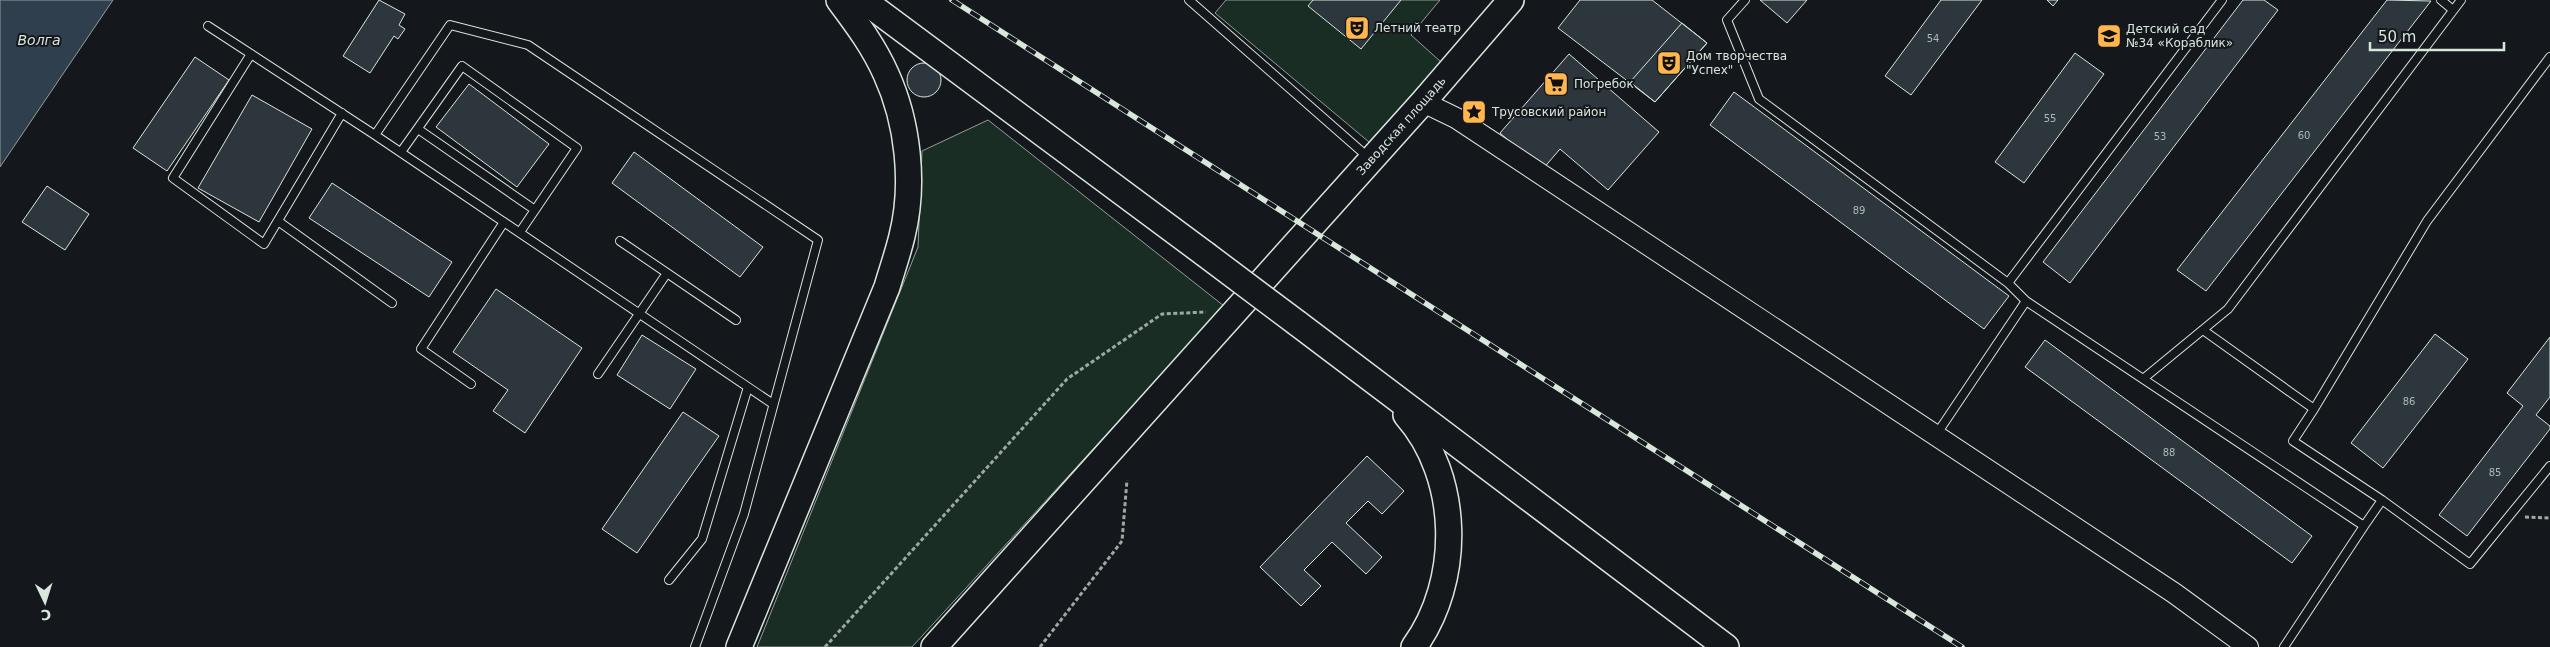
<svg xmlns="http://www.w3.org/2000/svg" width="2550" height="647" viewBox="0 0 2550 647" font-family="'DejaVu Sans',sans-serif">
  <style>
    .green { fill: #1a2d24; stroke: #939e99 }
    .water { fill: #2f3f4d; stroke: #939e99 }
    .building { fill: #2c363c; stroke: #d8e6dc }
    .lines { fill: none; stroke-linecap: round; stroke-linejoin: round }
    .service-casing { stroke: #d8e6dc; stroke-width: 10 }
    .tertiary-casing { stroke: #d8e6dc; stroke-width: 22 }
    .primary-casing { stroke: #d8e6dc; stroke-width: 28 }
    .path { stroke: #9da8a2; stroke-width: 3; stroke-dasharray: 4 2.5; stroke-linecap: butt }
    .service { stroke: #14181c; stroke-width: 8 }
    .tertiary { stroke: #14181c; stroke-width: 20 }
    .primary { stroke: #14181c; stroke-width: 25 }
    .rail-casing { stroke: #d8e6dc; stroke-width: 5.5 }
    .rail { stroke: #14181c; stroke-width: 4; stroke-dasharray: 11; stroke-linecap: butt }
    .primary-bridge-casing { stroke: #d8e6dc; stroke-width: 28; stroke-linecap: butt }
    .primary-bridge { stroke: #14181c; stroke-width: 25 }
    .labels { text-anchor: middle; stroke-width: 4; stroke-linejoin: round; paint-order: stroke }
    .number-label { font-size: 10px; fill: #adbab4 }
    .poi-label { font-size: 12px; fill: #d8e6dc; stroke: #14181c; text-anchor: start }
    .street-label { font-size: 12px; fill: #d8e6dc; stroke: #14181c }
    .water-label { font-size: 14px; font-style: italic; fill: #d8e6dc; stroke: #14181c }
  </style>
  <rect width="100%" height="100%" fill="#14181c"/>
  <path class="green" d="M1226,0H1440L1411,35L1441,62L1369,142L1215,13Z
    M988,120L1224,306L912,647H757L918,247L922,151Z"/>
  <path class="water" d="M0,0H113L0,167Z"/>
  <path class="building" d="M379,0L405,14L399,25L405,29L398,39L394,36L370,73L343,56Z
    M1313,0H1401L1361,49L1308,6Z
    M1580,0H1652L1707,43L1655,102L1558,28Z
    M1760,0H1807L1787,23Z
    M1941,0H1982L1911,95L1885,76Z
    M2047,0H2058L2053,6Z
    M2243,0H2264L2278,10L2070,283L2043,262Z
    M2387,0L2431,1L2206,291L2177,270Z
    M1682,23L1707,43L1655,102L1630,82Z
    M2075,53L2104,74L2024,183L1995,162Z
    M1569,54L1659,132L1608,190L1560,149L1542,170L1500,133Z
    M195,57L229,80L167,171L133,148Z
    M907 80a17 17 0 1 1 34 0a17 17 0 1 1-34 0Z
    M469,84L549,144L517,187L436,127Z
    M1734,92L2009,296L1984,329L1710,125Z
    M252,95L312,129L259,222L198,188Z
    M634,152L763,247L740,277L612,183Z
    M332,183L452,262L429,297L309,218Z
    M47,186L89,214L65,250L22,222Z
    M496,289L582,348L525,433L493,411L508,390L453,352Z
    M2435,334L2468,359L2383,468L2351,443Z
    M642,335L696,369L670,409L617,375Z
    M2550,337V397L2536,415L2550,426V429L2467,536L2439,515L2523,406L2507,393Z
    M2045,340L2312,536L2292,563L2025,367Z
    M683,412L719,436L637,553L602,529Z
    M1367,456L1404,491L1382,514L1368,501L1346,523L1382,557L1366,574L1332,542L1304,570L1321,586L1301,606L1260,567Z"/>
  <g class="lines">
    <defs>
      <path id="service" d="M1189,0L1369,158
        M1745,0L1727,20L1759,99L2008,283
        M2441,0L2453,10
        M208,26L375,135L773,404
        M251,54L173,178L264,244L342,113
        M418,129L535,210
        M375,135L450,25L528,45L818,240L744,514L695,647
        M401,152L462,66L577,148L520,232
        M278,221L392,303
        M620,241L736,320
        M2026,301L2008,283L2222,0
        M2203,330L2314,409L2427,221L2550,57
        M598,374L667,273
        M2143,379L2228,309L2461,0
        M471,384L421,349L504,222
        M2314,409L2293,441L2382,500L2364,526
        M1936,435L2026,301L2364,526L2284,647
        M2382,500L2470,564L2550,466
        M669,580L702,539L748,387"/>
      <path id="tertiary" d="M1423,102L1456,118L2174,593L2248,647"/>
      <g id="primary">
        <path d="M863,0L1205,254"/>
        <path d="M1297,323L1726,647"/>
        <path d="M1406,415C1461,477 1462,581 1414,647"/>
        <path d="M739,647L887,287C892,270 898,253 902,236C915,184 908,122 886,74C874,47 857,24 839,0"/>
        <path id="s1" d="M934,647L1423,102L1511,0"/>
      </g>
    </defs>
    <use href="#service" class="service-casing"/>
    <use href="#tertiary" class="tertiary-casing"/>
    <use href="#primary" class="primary-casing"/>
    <path class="path" d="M2525,517L2550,518
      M825,647L1067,379L1162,314L1206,312
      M1040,647L1122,541L1127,480"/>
    <use href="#service" class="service"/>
    <use href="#tertiary" class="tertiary"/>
    <use href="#primary" class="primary"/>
    <defs>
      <path id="rail" d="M952,0L1962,647"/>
    </defs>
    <use href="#rail" class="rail-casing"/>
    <use href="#rail" class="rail"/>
    <defs>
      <path id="primary-bridge" d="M1205,254L1297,323"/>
    </defs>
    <use href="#primary-bridge" class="primary-bridge-casing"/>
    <use href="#primary-bridge" class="primary-bridge"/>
  </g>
  <defs>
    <symbol id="theatre-square" viewBox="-11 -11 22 22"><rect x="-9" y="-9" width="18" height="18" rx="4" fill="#ffb74d" stroke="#14181c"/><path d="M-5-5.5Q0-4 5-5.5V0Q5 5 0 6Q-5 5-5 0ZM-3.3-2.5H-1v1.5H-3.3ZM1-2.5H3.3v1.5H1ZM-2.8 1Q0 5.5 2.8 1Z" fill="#111"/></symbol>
    <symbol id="school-square" viewBox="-11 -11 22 22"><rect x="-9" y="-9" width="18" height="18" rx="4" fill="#ffb74d" stroke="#14181c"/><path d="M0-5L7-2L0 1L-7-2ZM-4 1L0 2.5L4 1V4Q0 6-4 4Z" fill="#111"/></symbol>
    <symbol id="supermarket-square" viewBox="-11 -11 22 22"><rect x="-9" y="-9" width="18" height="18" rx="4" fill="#ffb74d" stroke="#14181c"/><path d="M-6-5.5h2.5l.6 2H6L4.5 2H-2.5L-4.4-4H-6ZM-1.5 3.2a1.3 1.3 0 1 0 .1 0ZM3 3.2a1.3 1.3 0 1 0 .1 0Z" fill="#111"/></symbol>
    <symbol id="sight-square" viewBox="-11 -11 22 22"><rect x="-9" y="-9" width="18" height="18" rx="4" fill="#ffb74d" stroke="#14181c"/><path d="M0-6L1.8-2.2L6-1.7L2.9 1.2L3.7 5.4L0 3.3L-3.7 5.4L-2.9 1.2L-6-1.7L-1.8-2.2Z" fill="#111"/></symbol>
  </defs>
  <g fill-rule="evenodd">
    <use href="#theatre-square" x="1343" y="14" width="28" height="28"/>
    <use href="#school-square" x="2095" y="22" width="28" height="28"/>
    <use href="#theatre-square" x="1655" y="49" width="28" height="28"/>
    <use href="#supermarket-square" x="1542" y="70" width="28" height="28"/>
    <use href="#sight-square" x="1460" y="98" width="28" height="28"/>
  </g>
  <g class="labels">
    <g class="number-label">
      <text x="1933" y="42">54</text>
      <text x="2050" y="122">55</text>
      <text x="2304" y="139">60</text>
      <text x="2160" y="140">53</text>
      <text x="1859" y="214">89</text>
      <text x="2409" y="405">86</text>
      <text x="2169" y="456">88</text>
      <text x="2495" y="476">85</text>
    </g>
    <g class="poi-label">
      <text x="1374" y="32">Летний театр</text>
      <text x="2126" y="33">Детский сад<tspan x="2126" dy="14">№34 «Кораблик»</tspan></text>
      <text x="1686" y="60">Дом творчества<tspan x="1686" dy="14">"Успех"</tspan></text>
      <text x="1574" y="88">Погребок</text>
      <text x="1492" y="116">Трусовский район</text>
    </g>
    <g class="street-label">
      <text dy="4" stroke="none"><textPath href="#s1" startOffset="700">Заводская площадь</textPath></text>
    </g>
    <g class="water-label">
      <text x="39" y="45">Волга</text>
    </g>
  </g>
  <g transform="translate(45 602) rotate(176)" stroke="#14181c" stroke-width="4" paint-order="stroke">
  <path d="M0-4L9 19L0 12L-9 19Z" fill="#d8e6dc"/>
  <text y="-8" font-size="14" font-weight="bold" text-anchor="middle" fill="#d8e6dc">С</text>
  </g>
  <path d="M2370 42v8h134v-8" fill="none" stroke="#d8e6dc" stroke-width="2.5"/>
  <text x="2378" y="42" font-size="15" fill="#d8e6dc" stroke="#14181c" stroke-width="4" paint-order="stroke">50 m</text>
</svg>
